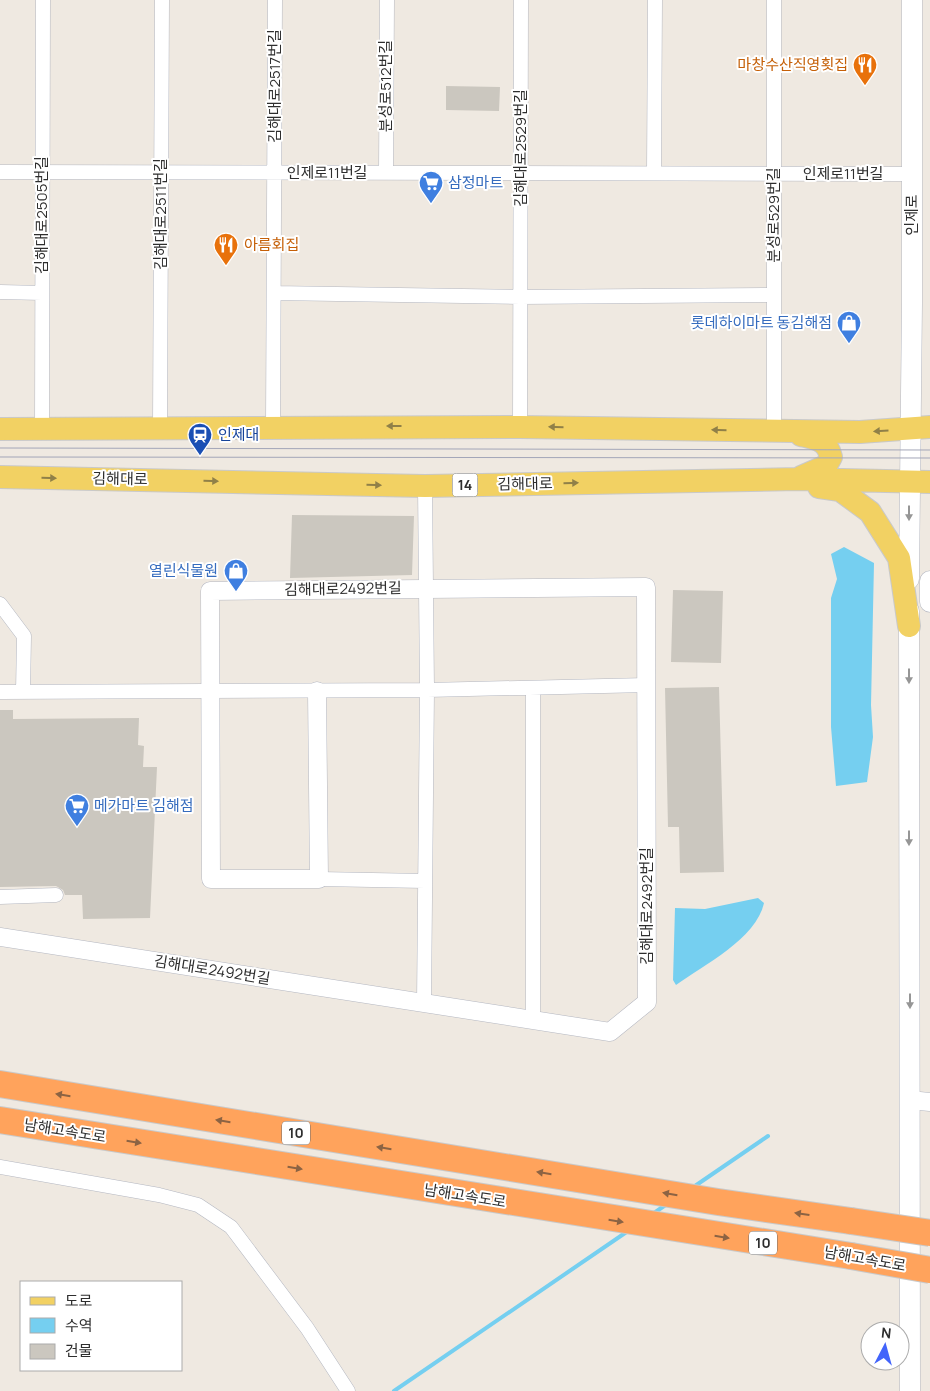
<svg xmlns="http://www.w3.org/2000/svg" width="930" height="1391" viewBox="0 0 930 1391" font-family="Manrope,'Noto Sans KR',sans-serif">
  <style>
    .water { fill: #75cff0 }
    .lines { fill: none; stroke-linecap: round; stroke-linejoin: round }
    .stream { stroke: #75cff0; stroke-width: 4 }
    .building { fill: #cbc7bf }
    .minor-casing { stroke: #b4b7c1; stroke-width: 15 }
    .tertiary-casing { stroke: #b4b7c1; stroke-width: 19 }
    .secondary-casing { stroke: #b4b7c1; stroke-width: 21 }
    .primary-casing { stroke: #c9c9c9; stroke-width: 24 }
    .motorway-casing { stroke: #c9c9c9; stroke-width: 28 }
    .minor { stroke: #fff; stroke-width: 14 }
    .tertiary { stroke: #fff; stroke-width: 18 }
    .secondary { stroke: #fff; stroke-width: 20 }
    .primary { stroke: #f2d163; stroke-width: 22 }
    .motorway { stroke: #ffa35c; stroke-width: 26 }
    .tram { stroke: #a3a6b8; stroke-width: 1 }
    .motorway-bridge-casing { stroke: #c9c9c9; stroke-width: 28; stroke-linecap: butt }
    .motorway-bridge { stroke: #ffa35c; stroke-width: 26 }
    .oneway { fill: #908048 }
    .oneway2 { fill: #969696 }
    .oneway3 { fill: #8c6343 }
    .labels { text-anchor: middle; stroke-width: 4; stroke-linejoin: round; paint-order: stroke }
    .shield { fill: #fff; stroke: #6d6d6d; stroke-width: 1 }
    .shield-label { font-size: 14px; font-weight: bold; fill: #2e2e2e }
    .food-label { font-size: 15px; fill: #c56008; stroke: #fff; text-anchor: end }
    .street-label { font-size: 15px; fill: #2e2e2e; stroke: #fff }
    .shop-label { font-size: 15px; fill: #366cbe; stroke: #fff; text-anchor: start }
    .transit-label { font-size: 15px; fill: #164399; stroke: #fff; text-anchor: start }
  </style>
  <rect width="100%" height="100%" fill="#efe9e1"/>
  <path class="water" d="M844,547L874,563L871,705L873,737L867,782L836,786L831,727V598L837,579L831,554Z
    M758,898L764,903C756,939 704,965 676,985L673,980L675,908L705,909Z"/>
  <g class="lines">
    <path class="stream" d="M692,1188L768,1136
      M654,1213L667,1204
      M394,1391L628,1231"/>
  </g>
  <path class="building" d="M446,86L500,87L499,111L446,110Z
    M292,515L414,516L412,575L290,578Z
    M673,590L723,591L721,663L671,662Z
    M719,687L724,872L680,873L679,827H668L665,688Z
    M0,710H13V719L139,718L138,745L144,746L143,767H157L150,918L83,919L82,895H65L63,890L56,886L0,887Z"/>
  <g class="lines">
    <defs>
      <path id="minor" d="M774,0V431
        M0,172L912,174
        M386,173L387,0
        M654,173L655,0
        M0,292L42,293
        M274,293L520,297L774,295
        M273,426L275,0
        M160,427L162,0
        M520,427L521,0
        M42,429L43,0
        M0,604L24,636L23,692
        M533,688V1020
        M0,692L427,690L425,486
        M319,879L425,881
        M0,897L56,895
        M424,1003L427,690L647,685
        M0,1167L159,1195L198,1205L231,1227L307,1328L348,1391"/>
      <path id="tertiary" d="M0,937L610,1032L647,1002L646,587L210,591L211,879H319L317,691
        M910,1100L930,1102"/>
      <path id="secondary" d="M909,579L912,303V0
        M930,581V602
        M909,611L910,1391"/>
      <path id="primary" d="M0,429L520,427L860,432L930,427
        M801,435C817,439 827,440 831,457L826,466L801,477
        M0,477L425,486L798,479L930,482
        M819,487L840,490L870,512L899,558L909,626"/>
      <path id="motorway" d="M0,1084L718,1202L851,1221
        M0,1120L851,1256"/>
    </defs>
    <use href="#minor" class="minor-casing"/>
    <use href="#tertiary" class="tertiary-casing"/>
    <use href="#secondary" class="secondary-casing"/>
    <use href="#primary" class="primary-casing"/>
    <use href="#motorway" class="motorway-casing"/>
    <use href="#minor" class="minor"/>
    <use href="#tertiary" class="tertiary"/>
    <use href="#secondary" class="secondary"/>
    <use href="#primary" class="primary"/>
    <use href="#motorway" class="motorway"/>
    <path class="tram" d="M0,448L930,450
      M0,457L930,458"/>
    <defs>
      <path id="motorway-bridge" d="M851,1221L930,1233
        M851,1256L930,1270"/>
    </defs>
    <use href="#motorway-bridge" class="motorway-bridge-casing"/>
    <use href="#motorway-bridge" class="motorway-bridge"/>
  </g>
  <defs><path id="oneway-solid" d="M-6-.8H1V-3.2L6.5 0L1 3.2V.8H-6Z" transform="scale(1.25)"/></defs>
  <g class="oneway">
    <use href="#oneway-solid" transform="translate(394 426) rotate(-180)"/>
    <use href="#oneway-solid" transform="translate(556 427) rotate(-179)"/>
    <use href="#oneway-solid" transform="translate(719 430) rotate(-179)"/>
    <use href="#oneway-solid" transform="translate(881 431) rotate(177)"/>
    <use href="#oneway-solid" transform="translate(49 478) rotate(1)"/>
    <use href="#oneway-solid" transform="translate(211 481) rotate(1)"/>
    <use href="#oneway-solid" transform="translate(571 483) rotate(-1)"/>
    <use href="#oneway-solid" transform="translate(374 485) rotate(1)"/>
  </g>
  <g class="oneway2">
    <use href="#oneway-solid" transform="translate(909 513) rotate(90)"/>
    <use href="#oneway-solid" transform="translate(909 676) rotate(90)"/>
    <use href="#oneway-solid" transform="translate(909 838) rotate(90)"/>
    <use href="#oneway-solid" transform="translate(910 1001) rotate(90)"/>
  </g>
  <g class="oneway3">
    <use href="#oneway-solid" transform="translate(63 1095) rotate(-171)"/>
    <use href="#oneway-solid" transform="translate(223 1121) rotate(-171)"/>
    <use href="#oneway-solid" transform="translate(134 1142) rotate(9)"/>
    <use href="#oneway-solid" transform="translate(384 1148) rotate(-171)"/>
    <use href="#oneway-solid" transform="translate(295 1168) rotate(9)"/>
    <use href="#oneway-solid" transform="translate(544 1173) rotate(-171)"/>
    <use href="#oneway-solid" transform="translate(670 1194) rotate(-170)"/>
    <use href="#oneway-solid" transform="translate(802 1214) rotate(-172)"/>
    <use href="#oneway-solid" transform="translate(616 1221) rotate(9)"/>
    <use href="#oneway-solid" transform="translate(722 1237) rotate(9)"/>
  </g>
  <defs>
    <symbol id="restaurant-pin" viewBox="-11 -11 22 30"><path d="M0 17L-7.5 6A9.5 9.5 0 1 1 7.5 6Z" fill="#e8710a" stroke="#fff"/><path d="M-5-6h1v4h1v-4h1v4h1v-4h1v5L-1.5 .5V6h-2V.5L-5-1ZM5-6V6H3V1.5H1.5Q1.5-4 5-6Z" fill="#fff"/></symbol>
    <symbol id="supermarket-pin" viewBox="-11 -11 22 30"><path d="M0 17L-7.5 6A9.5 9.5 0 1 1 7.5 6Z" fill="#3f7fe0" stroke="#fff"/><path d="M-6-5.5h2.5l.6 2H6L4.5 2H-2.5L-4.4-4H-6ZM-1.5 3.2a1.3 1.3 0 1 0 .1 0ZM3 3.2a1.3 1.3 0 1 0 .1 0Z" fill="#fff"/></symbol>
    <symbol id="shop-pin" viewBox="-11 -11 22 30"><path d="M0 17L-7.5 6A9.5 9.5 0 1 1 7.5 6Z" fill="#3f7fe0" stroke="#fff"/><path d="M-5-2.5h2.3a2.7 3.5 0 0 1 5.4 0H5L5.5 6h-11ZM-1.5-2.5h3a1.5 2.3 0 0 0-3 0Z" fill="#fff"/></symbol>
    <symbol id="station-pin" viewBox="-11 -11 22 30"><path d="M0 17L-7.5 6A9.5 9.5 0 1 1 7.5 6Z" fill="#1a4fb4" stroke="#fff"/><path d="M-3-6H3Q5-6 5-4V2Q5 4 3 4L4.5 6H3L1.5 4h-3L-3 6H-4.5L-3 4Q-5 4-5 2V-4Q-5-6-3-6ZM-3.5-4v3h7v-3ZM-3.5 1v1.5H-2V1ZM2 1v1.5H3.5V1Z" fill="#fff"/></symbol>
  </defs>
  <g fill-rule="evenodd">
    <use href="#restaurant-pin" x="851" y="51" width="28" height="38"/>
    <use href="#supermarket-pin" x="417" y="169" width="28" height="38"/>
    <use href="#restaurant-pin" x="212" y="231" width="28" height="38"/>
    <use href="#shop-pin" x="835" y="309" width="28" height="38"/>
    <use href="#station-pin" x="186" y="421" width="28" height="38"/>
    <use href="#shop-pin" x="222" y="557" width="28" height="38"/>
    <use href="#supermarket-pin" x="63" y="792" width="28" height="38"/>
  </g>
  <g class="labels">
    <g class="shield">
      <rect x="452.5" y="473.5" width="25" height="23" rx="4"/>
      <rect x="282" y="1121.5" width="28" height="23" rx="4"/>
      <rect x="749" y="1231.5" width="28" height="23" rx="4"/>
    </g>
    <g class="shield-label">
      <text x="465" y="490">14</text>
      <text x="296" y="1138">10</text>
      <text x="763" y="1248">10</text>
    </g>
    <g class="food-label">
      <text x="848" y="70">마창수산직영횟집</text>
      <text x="244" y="250" text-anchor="start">아름회집</text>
    </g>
    <g class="street-label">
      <text transform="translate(275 86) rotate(-90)" y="5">김해대로2517번길</text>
      <text transform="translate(386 86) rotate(-90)" y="5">분성로512번길</text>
      <text transform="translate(521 148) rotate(-90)" y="5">김해대로2529번길</text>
      <text x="327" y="178">인제로11번길</text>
      <text x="843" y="179">인제로11번길</text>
      <text transform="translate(161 214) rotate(-90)" y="5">김해대로2511번길</text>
      <text transform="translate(42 215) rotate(-90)" y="5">김해대로2505번길</text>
      <text transform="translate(774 215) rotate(-90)" y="5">분성로529번길</text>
      <text transform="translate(912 215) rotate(-90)" y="5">인제로</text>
      <text transform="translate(120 479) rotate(1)" y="5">김해대로</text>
      <text transform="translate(525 484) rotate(-1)" y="5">김해대로</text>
      <text transform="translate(343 589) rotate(-1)" y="5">김해대로2492번길</text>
      <text transform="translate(647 906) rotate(-90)" y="5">김해대로2492번길</text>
      <text transform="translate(212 970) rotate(9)" y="5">김해대로2492번길</text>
      <text transform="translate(65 1131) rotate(9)" y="5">남해고속도로</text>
      <text transform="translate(465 1196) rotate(9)" y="5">남해고속도로</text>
      <text transform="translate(865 1259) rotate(10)" y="5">남해고속도로</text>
    </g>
    <g class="shop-label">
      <text x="448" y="188">삼정마트</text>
      <text x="832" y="328" text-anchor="end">롯데하이마트 동김해점</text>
      <text x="218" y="576" text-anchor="end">열린식물원</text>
      <text x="94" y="811">메가마트 김해점</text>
    </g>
    <g class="transit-label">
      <text x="218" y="440">인제대</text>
    </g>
  </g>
  <rect x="20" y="1281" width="162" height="90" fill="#ffffff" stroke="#ababab"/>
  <rect x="30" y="1297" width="25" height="8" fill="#f2d163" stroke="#ababab"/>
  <text x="65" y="1306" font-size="15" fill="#2e2e2e">도로</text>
  <rect x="30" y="1318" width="25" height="15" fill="#75cff0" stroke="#ababab"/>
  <text x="65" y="1331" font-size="15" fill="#2e2e2e">수역</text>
  <rect x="30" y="1344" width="25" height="15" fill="#cbc7bf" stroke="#ababab"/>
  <text x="65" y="1356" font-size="15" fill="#2e2e2e">건물</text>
  <g transform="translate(885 1346) rotate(6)"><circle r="24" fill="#ffffff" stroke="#ababab"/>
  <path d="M0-4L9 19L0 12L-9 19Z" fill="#4264fb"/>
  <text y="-8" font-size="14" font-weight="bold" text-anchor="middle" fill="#2e2e2e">N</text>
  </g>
</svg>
